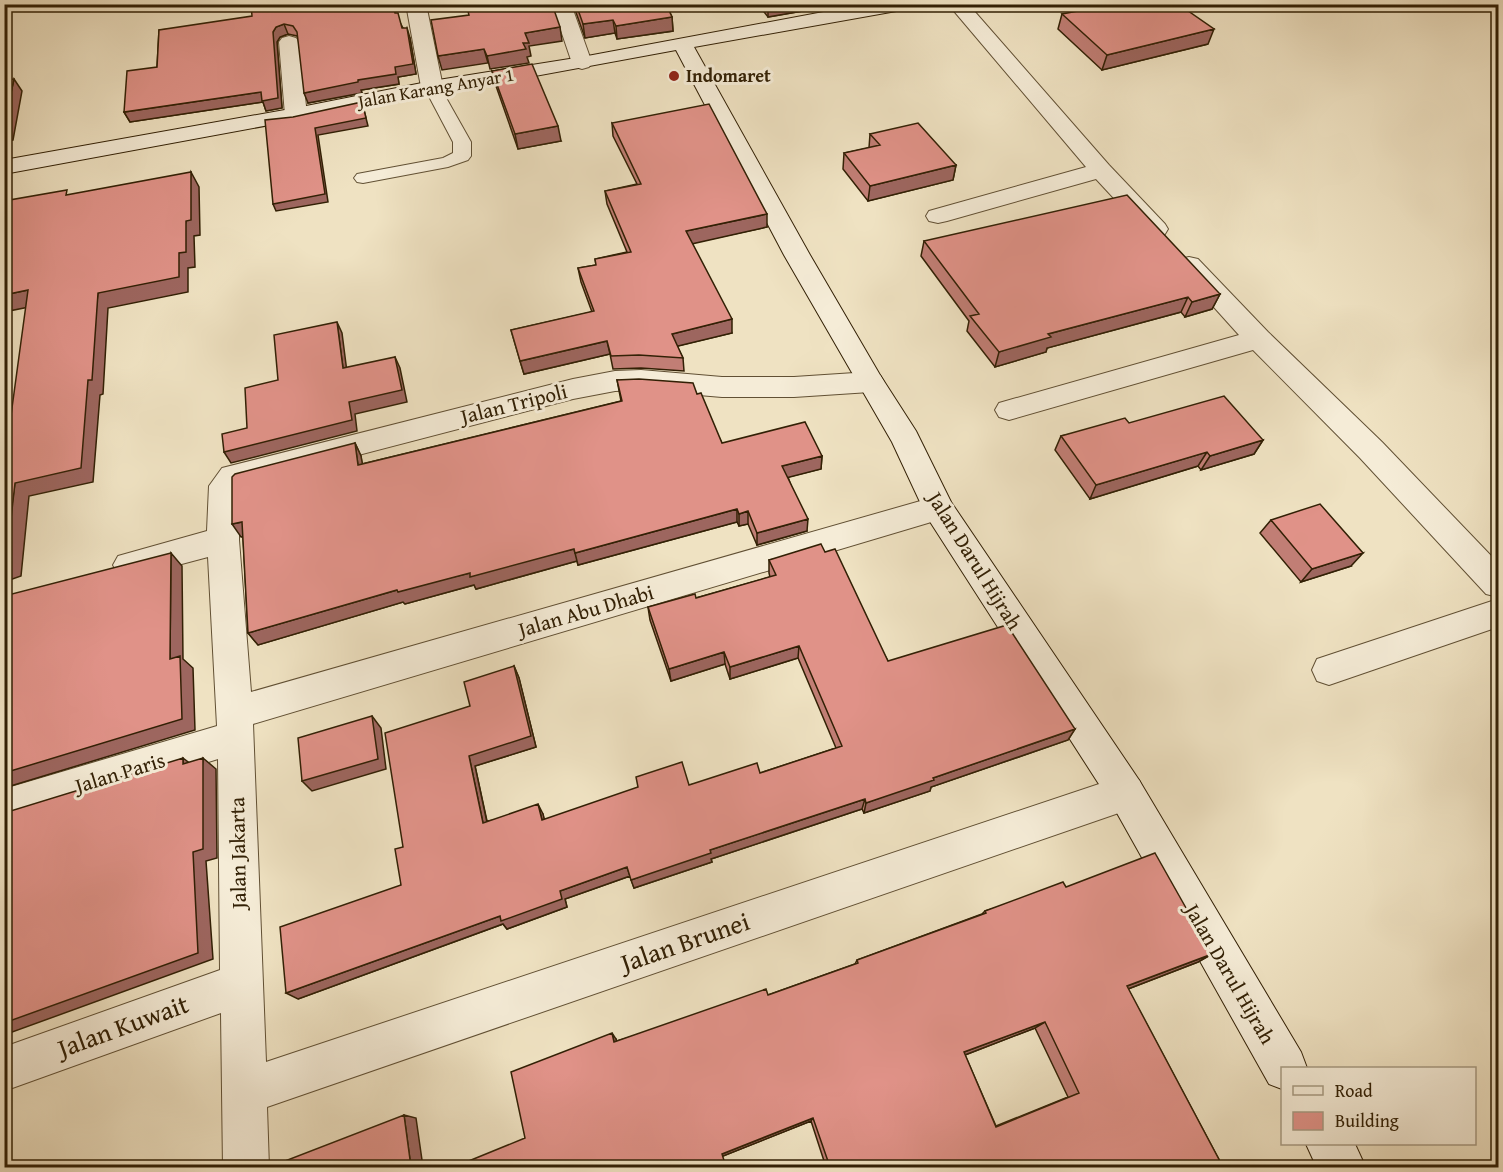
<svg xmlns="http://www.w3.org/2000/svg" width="1503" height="1172" viewBox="0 0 1503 1172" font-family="'Gentium Book Plus',serif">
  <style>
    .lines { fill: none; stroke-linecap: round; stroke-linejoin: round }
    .lane-casing { stroke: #615034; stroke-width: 2 }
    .street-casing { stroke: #615034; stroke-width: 2 }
    .secondary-casing { stroke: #322005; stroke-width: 2 }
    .lane { fill: #f5ecd7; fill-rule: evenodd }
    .street { fill: #f5ecd7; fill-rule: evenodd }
    .secondary { fill: #f5ecd7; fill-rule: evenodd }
    .wall { fill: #c17e75; stroke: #322005; stroke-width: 1.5; fill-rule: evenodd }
    .shaded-wall { fill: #9d665f; stroke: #322005; stroke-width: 1.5 }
    .building { fill: #e09288; stroke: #322005; stroke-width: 1.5; fill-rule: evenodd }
    .poi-dot { fill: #8f2418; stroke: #f5ecd7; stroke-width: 2 }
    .labels { text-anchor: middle; stroke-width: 6; stroke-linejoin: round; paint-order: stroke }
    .far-poi-label { font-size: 18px; font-weight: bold; fill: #322005; stroke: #f5ecd7; text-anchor: start }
    .far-street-label { font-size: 18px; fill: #322005; stroke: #f5ecd7 }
    .street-label { font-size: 21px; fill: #322005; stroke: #f5ecd7 }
    .near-street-label { font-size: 26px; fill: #322005; stroke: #f5ecd7 }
  </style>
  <rect width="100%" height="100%" fill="#efe2c2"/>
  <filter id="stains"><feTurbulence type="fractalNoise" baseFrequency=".00333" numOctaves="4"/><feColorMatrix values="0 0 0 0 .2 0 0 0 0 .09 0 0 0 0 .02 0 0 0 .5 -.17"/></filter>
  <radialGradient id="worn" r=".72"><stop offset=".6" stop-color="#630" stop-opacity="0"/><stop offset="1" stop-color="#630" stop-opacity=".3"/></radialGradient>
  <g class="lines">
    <defs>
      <path id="lane" d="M432,82L440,87L471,142V156L468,160L448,167L363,183L357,182L354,178L357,174L443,158L453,153V142L424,87Z"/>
      <path id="street" d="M406,4H426L443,87L439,91L432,93L425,91L421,87Z
        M552,4H571L592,63L589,67L582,69L575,67L572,63Z
        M948,4H968L1109,165L1165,224L1168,229L1165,234L1156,237L1147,234L1096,179L947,221L938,223L929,221L926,216L929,211L1086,167Z
        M289,36L296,38L299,42L307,115L304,120L296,122L288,120L285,115L279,42L282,38Z
        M1189,257L1198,259L1268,332L1382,442L1498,563V597L1486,594L1360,458L1253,350L1009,420L999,417L995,410L999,403L1239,335L1176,265L1180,259Z
        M641,370L722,377H794L870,372L880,375L884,382L880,389L870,392L794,397H722L641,390L615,391L573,399L243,485L239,489V540L251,692L938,496L949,499L954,508L949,517L938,520L253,724L266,1062L1126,775L1139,780L1145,793L1139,806L267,1107L269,1168H223L221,1013L4,1091V1047L220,970L218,759L4,826V789L217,726L208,557L129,578L118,574L113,565L118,556L207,531L209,486L222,468L573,379L615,371Z
        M1498,599V627L1329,685L1317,681L1312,670L1317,659Z"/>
      <path id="secondary" d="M866,4H911L909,8L902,10L694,47L810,255L880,375L916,431L951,502L1139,780L1301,1052L1307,1068H1282V1089L1269,1084L1113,806L927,517L892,442L784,255L676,50L4,174V160L296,108L432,81L582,57Z
        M1306,1144H1355L1366,1168H1317Z"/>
    </defs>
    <use href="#lane" class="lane-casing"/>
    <use href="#street" class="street-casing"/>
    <use href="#secondary" class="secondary-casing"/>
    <use href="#lane" class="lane"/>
    <use href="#street" class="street"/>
    <use href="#secondary" class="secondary"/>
  </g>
  <path class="wall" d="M573,4H666L672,17L673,31L617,39L615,33L585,38Z
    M758,4H843L768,17Z
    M395,13L403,28L410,38L416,74L398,77L399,84L361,90L362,93L308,103L298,38L297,36L288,34L280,37L277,42L282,108L266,111L263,102L130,122L124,112L157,67L159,30Z
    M1062,14L1208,44L1102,70L1058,29Z
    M492,71L561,141L518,149L496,86Z
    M612,123L767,227L692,243L732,333L677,346L683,358L684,371L641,368L613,369L610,354L524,374L511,330L592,312L581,282L578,268L596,265L595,259L627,252L607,204L605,191L637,184L613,136Z
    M870,134L956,165L953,180L868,201L843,169L844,153L869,148Z
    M924,241L1220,294L1212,309L1185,317L1181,312L1047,348L1046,352L995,367L967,331L969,321L921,256Z
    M617,380L697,394L722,443L822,456L821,469L788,477L807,531L757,545L748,524L739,526L737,522L578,565L577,561L476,589L474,585L405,604L403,602L258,645L248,633L243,536L241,537L355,443L361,456L362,464L621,401Z
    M1129,423L1263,440L1254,454L1201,470L1198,466L1090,499L1055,450L1061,436Z
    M1498,480V492L1492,486Z
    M1271,520L1351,566L1301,582L1260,533Z
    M825,552L888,661L1075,729L1068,740L931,787L930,791L864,813L862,809L711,859L712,862L634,888L630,876L565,899L567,907L507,929L503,924L298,999L401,885L403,847L470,706L514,666L519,678L536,747L475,766L487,821L543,814L544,820L689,785L760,773L836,748L798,658L730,679L725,664L671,681L650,620L648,607L696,598L770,577L769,573V560Z
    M1066,887L1212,954L1198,962L1128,989L1223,1167H826L811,1121L723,1156L525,1138L616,1039L617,1041L768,995L855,964L857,960L982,914L985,911ZM1035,1028L1068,1097L996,1126L965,1055Z"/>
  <path class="shaded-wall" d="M770,4H843L768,17V5Z
    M672,17L673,31L617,39L616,26Z
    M613,20L615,33L585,38L583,24Z
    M284,24L288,34L280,37L277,42L282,108L266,111L263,102L130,122L124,112L261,92L273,32L276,27Z
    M560,27L562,41L529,46L531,56L527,57L529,63L490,69L487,56L523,43L525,33Z
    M407,28L410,38L416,74L398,77L399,84L361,90L362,93L308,103L304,93L358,80L395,67Z
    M1214,29L1208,44L1102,70L1107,55Z
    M484,49L488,63L442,70L438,56Z
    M14,79L22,91L13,140L4,141V125Z
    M362,102L368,126L318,135L328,202L276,211L273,204L315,128Z
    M558,126L561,141L518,149L515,134Z
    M956,165L953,180L868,201L870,186Z
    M191,172L199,187L200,235L194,236L195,267L188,268V292L108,308L103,394L100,395L93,482L29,496L21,576L4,582V564L15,483L88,380L98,293L179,253L186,221Z
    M767,214V227L687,245L686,231Z
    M28,290L39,305L4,312V295Z
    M1220,294L1212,309L1185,317L1192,302Z
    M1188,297L1181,312L1047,348L1046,352L995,367L999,352L1048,334Z
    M732,319V333L674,347L672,334Z
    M337,322L342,333L348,380L343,368Z
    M607,341L610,354L524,374L520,361Z
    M395,357L400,368L407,402L355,414L357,431L231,463L224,452L349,402Z
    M1263,440L1254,454L1201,470L1210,456Z
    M355,443L361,456L365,478L358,465Z
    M1207,452L1198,466L1090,499L1096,485Z
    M822,456L821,469L782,479V466Z
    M737,509V522L578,565L575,553Z
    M748,511V524L739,526V514Z
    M808,519L807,531L757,545V533Z
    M242,522L251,534L241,537L232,524Z
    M574,549L577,561L476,589L474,585L405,604L403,602L258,645L248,633L397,590Z
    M171,553L182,566L183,659L193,668L195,730L4,788V773L170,659Z
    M1363,553L1351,566L1301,582L1312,569Z
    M799,646L798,658L730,679V667Z
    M724,652L725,664L671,681L669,669Z
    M514,666L519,678L536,747L475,766L489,832L483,823L469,756Z
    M372,716L381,728L386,769L312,791L302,781Z
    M1075,729L1068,740L931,787L930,791L864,813L866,803L933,778Z
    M183,758L196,768L183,764Z
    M203,758L216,769L217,858L206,861L213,959L4,1035V1023L193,852Z
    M865,799L862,809L711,859L712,862L634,888L631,880L710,850Z
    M538,804L543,814L547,830L542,820Z
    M627,867L630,876L565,899L567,907L507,929L503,924L298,999L286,993L500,916L560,891Z
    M1212,954L1198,962L1115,994L1127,986Z
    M1045,1022L1035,1028L957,1058L964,1052Z
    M612,1033L616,1039L618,1048L614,1042Z
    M404,1115L416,1118L423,1167H411Z
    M813,1118L811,1121L723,1156L722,1154Z"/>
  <path class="building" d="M251,4H393L395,13H398L402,28H407L413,64L395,67L396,74L358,80V82L304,93L297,32L293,26L284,24L276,27L273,32L278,98L262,101L261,92L124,112L127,71L157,67L159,30L252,16Z
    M466,4H552L560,27L525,33L529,43H523L526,49L487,56L484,49L438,56L431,20L469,15Z
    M576,4H666L672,17L616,26L613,20L583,24Z
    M1115,4H1178L1214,29L1107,55L1062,14Z
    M532,64L558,126L515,134L492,71Z
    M14,79L4,125V80Z
    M362,102L366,118L315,128L325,194L273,204L265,120L293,117Z
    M709,104L767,214L686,231L732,319L672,334L683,358L639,355L611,356L607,341L520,361L511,330L594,311L578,268L596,265L595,259L631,252L605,191L641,184L612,123Z
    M918,123L956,165L870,186L844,153L880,145L870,134Z
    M191,172V220L186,221V252L179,253V277L98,293L92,380H88L81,468L15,483L6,563L4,564V453L6,452L28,290L4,295V201L67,190L66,195Z
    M1127,195L1220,294L1192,302L1188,297L1048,334L1051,337L999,352L970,316L979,314L924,241Z
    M337,322L343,368L395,357L402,390L349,402L352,420L224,452L222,434L247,428L245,388L278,380L274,335Z
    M639,379L693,383L697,394L701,393L722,443L805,422L822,456L782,466L808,519L757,533L748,511L739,514L737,509L575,553L574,549L470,577V573L398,592L397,590L248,633L242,522L232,524V477L235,474L355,443L358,465L622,401L617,380Z
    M1224,396L1263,440L1210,456L1207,452L1096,485L1061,436L1125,418L1129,423Z
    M1320,504L1363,553L1312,569L1271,520Z
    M821,544L825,552L835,549L888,661L1007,625L1075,729L933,778L934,780L866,803L865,799L710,850L711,853L631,880L627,867L560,891L562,899L501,921L500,916L286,993L280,927L401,885L395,849L403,847L385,733L470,706L464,682L514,666L531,736L469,756L483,823L538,804L542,820L638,787L636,777L682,762L689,785L757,763L760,773L842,746L799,646L730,667L724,652L669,669L648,607L695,594L696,598L776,575L769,560Z
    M171,553L170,659L180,656L182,719L4,773V596Z
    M372,716L378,759L302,781L298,738Z
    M183,758V764L203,758V849L193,852L198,953L4,1023V813Z
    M1155,853L1212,954L1127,986L1223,1167H1164L1163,1166L1161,1167H830L813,1118L722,1154L726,1167H454L525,1138L511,1072L612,1033L614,1042L766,989L768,995L858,963L857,960L986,913L985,911L1063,882L1066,887ZM1045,1022L1079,1093L996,1127L964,1052Z
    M404,1115L411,1167H272V1166Z"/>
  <circle class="poi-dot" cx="674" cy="76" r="6"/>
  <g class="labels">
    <g class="far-poi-label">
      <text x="686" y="82">Indomaret</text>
    </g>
    <g class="far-street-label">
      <text transform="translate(436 88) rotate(-10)" y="6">Jalan Karang Anyar 1</text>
    </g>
    <g class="street-label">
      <text transform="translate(514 404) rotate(-14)" y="7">Jalan Tripoli</text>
      <text transform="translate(975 561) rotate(58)" y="7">Jalan Darul Hijrah</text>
      <text transform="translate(586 611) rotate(-16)" y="7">Jalan Abu Dhabi</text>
      <text transform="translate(120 773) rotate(-17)" y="7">Jalan Paris</text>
      <text transform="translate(238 853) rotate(-91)" y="7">Jalan Jakarta</text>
      <text transform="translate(1230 974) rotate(60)" y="7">Jalan Darul Hijrah</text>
    </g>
    <g class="near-street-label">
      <text transform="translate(685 942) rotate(-19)" y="9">Jalan Brunei</text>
      <text transform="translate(123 1026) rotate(-20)" y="9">Jalan Kuwait</text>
    </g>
  </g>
  <rect width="1503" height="1172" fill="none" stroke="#efe2c2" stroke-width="24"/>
  <rect x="6" y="6" width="1491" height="1160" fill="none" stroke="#322005" stroke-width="3"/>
  <rect x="12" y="12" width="1479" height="1148" fill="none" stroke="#322005" stroke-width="1.5"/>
  <rect x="1281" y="1067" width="195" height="78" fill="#f5ecd7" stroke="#a79a83" stroke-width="1.5"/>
  <rect x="1293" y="1086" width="30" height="9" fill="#f5ecd7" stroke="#a79a83" stroke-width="1.5"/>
  <text x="1335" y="1097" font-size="18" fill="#322005">Road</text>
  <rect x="1293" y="1112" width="30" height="18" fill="#e09288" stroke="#a79a83" stroke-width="1.5"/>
  <text x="1335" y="1127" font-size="18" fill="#322005">Building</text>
  <rect width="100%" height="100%" filter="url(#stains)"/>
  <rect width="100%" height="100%" fill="url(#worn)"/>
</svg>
